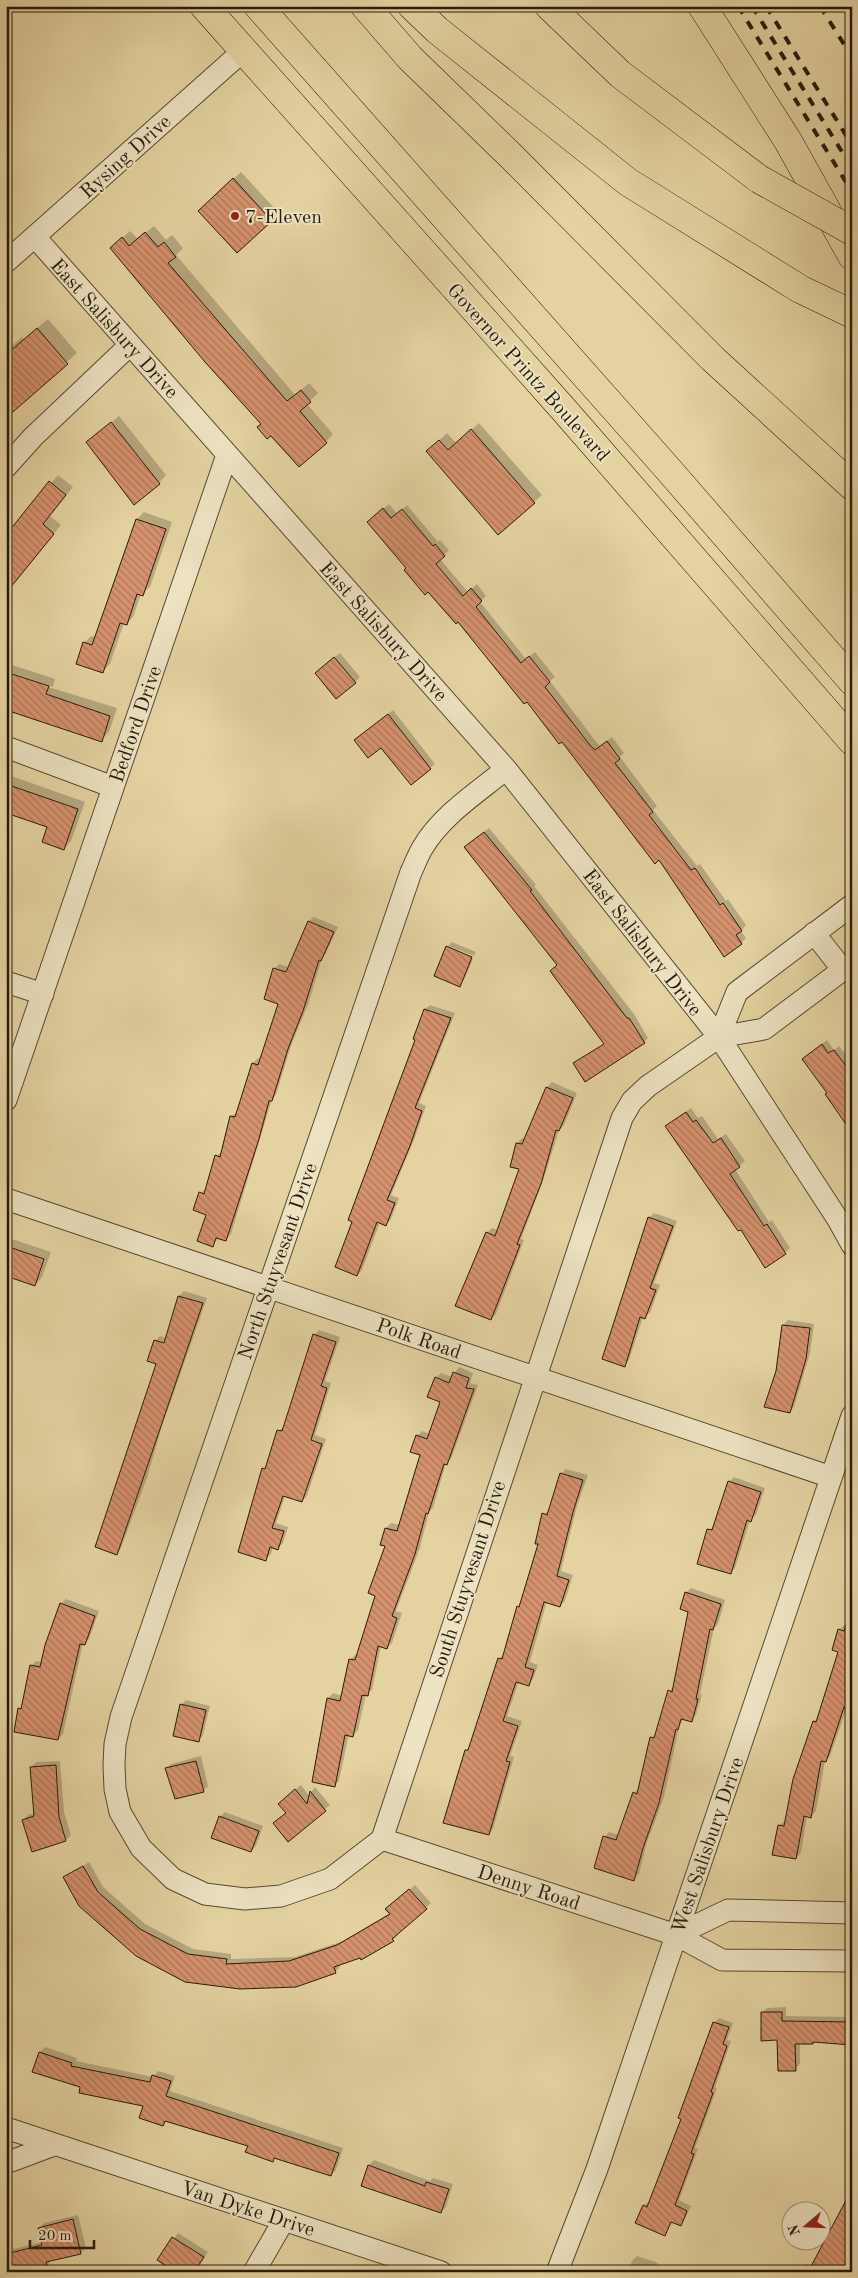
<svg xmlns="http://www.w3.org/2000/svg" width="858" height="2278" viewBox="0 0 858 2278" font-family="'Old Standard TT',serif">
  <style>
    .shadow { fill: #0003 }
    .building { fill: url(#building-back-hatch); stroke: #271b0c }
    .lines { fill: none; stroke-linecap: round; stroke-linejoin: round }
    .street-casing { stroke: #564931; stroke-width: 23 }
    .primary-casing { stroke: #271b0c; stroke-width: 29 }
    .highway-casing { stroke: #271b0c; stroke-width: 29 }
    .street { stroke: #ede2c2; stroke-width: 21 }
    .primary { stroke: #e4d3a1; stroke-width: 28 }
    .highway { stroke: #e4d3a1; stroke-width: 28 }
    .rail { stroke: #271b0c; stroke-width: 4; stroke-dasharray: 9 9; stroke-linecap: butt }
    .highway-bridge-casing { stroke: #271b0c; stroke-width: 29; stroke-linecap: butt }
    .highway-bridge { stroke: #e4d3a1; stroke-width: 28 }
    .poi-dot { fill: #8f2418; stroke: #ede2c2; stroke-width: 2 }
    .labels { text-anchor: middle; stroke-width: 4; stroke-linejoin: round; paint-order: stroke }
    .street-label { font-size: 20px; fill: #271b0c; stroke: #ede2c2 }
    .poi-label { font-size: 20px; fill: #271b0c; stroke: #ede2c2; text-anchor: start }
  </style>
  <defs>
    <pattern id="building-back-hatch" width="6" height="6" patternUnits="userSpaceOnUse" patternTransform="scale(1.25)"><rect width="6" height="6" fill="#d5926e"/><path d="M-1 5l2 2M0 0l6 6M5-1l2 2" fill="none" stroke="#ad7659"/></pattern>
  </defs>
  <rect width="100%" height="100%" fill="#e4d3a1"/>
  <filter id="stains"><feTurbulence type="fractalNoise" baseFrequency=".004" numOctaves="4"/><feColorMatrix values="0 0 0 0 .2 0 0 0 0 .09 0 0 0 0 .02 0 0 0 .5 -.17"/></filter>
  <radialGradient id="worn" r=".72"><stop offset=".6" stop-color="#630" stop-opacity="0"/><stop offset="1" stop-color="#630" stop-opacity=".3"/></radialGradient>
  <path class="shadow" d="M6,6H16L6,16Z
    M241,172L278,212L237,251L207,203Z
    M154,226L166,240L172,235L183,248L176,255L295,395L309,383L318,393L307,404L333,434L326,442L262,424L111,248L130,231L138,239Z
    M48,319L77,353L6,417V351L22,337L24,339Z
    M119,416L166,475L159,483L88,442Z
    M479,423L542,495L534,502L435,444L447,433L456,443Z
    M58,475L73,487L50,516L61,525L6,593V537Z
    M389,504L397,514L407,505L438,542L440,540L449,550L440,559L468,592L477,584L486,596L480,602L526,659L535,652L555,677L550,681L594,739L600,746L612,737L624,753L620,757L657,806L653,810L697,866L700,864L726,901L728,899L746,925L741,931L746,938L741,943L660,859L562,740L458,621L408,568L373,517Z
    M144,512L172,522L150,587L141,594L133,617L126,624L124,623L110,664L102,672L84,643L91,636L96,637L137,519Z
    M340,653L360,677L355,682L321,668Z
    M6,663L55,679L53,687L6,671Z
    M6,674L117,708L109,732L101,740Z
    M393,710L435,764L430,768L360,736Z
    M6,774L85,802L71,841L64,849L49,826L6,811Z
    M489,828L536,885L534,886L634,1014L648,1038L644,1042L574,1063L605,1043L558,965L471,842Z
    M314,917L338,927L325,955L322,958L308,1005L292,1043L276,1095L272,1099L231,1234L226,1239L219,1237L213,1245L207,1214L200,1193L206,1189L216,1156L223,1151L231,1116L238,1112L253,1063L258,1058L261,1059L280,1003L274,969L279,964L289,967L309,921Z
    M452,942L476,952L474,956L448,946Z
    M447,946V948L473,959L464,980L459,985L447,947Z
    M430,1005L455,1013L419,1103L426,1106L414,1140L391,1195L399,1198L391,1219L386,1224L380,1222L362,1270L357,1275L425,1009Z
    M827,1040L834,1050L839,1046L852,1062V1131L809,1054Z
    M552,1082L577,1093L564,1125L559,1130L544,1178L521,1239L524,1240L496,1314L491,1319L487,1233L492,1228L498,1230L520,1168L517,1143L522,1138L525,1139L547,1087Z
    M691,1108L698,1118L702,1116L718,1139L726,1134L745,1161L735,1169L769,1222L772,1220L790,1248L785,1253L672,1122Z
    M654,1213L677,1221L654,1283L660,1285L650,1313L643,1317L629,1360L624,1365L649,1218Z
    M6,1237L51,1252L42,1277L35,1285L6,1275Z
    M184,1291L207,1298L162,1426L147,1478L121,1548L117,1553L158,1363L155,1341L160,1336L167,1338L179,1296Z
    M788,1320L814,1324L810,1353L794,1407L790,1412L777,1371L783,1325Z
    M319,1330L340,1337L325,1381L331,1383L315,1435L326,1439L307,1496L302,1501L285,1496L276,1523L288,1527L283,1543L278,1548L273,1547L271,1554L266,1559L263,1469L268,1465L278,1431L285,1426L314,1335Z
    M459,1367L473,1373L470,1383L478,1385L451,1459L446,1463L433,1508L429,1512L420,1548L396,1611L402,1613L392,1643L387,1648L381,1646L372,1690L366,1694L358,1730L353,1735L349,1734L339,1781L334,1786L328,1698L333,1693L343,1696L350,1660L355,1655H358L377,1596L387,1545L382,1544L386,1528L391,1523L399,1525L421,1454L417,1436L422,1431L430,1434L442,1401L436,1378L441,1373L452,1377Z
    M566,1469L588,1475L577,1506L561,1571L573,1575L565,1601L560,1606L547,1601L530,1662L538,1665L533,1679L528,1684L519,1681L507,1716L522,1721L510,1756L514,1757L493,1829L488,1834L466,1751L470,1747L499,1659L505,1653L518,1607L521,1604L539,1544L543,1514L550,1510L561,1474Z
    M734,1477L765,1488L756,1515L750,1520L735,1568L730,1573L709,1530L715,1525L729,1482Z
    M691,1588L725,1600L718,1624L714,1628L700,1694L702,1695L696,1715L691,1720L684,1718L679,1727L664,1797L647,1842L639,1874L634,1879L605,1837L609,1832L619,1835L634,1793L639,1788L651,1738L656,1733L669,1691L674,1686L690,1612L686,1593Z
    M66,1599L99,1611L89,1639L83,1643L63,1734L58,1739L20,1709L23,1705L31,1666L36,1661L42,1662L61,1604Z
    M844,1625L850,1626L847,1707L830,1756L825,1761L816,1811L811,1816H807L801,1853L796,1858L779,1826L784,1821H787L794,1779L814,1721L819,1717L839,1651V1630Z
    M186,1700L210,1706L203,1735L198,1740L181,1705Z
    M201,1756L208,1786L203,1791L166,1769L171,1764Z
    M60,1761L64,1812L71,1835L66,1840L33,1850L23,1820L28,1815L35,1813L31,1767L36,1762Z
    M301,1785L310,1797L311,1792L315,1787L330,1805L288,1840L284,1799Z
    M225,1812L263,1826L256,1846L251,1851L220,1817Z
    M89,1862L103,1887L145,1924L193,1949L231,1954V1959L295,1957L343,1941L390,1913L392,1904L415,1885L431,1903L397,1933L398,1935L393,1940L362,1958L361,1956L339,1964L340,1967L335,1972L185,1980L64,1878Z
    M786,2007V2016L852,2017V2043L814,2041L800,2043V2064L795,2069L762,2013L767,2008Z
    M719,2018L733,2023L727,2040L731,2041L715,2087L717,2088L695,2148L698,2149L679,2200L691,2206L685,2219L680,2224L673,2221L665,2234L637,2222L644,2205L650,2201L683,2119L714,2023Z
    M45,2047L77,2058L76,2061L153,2077L158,2071L175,2076L170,2091L343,2148L336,2170L331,2175L276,2157L273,2160L249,2145L168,2120L163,2125L144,2105L81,2086L40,2052Z
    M374,2160L430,2181L433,2178L453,2184L446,2207L441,2212L369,2165Z
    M852,2174V2183L848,2181Z
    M78,2215L86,2248L81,2253L51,2260L47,2267L6,2268V2229H8L13,2249L43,2242L39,2228L44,2223Z
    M178,2233L208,2252L195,2272H165L168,2266L159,2260Z
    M852,2234V2254L842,2267L836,2272H799L806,2264L812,2267Z
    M637,2256L658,2263L655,2272H628L632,2261Z"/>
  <path class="building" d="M233,178L272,221L237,253L198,211Z
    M145,232L158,247L164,242L176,257L168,263L287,401L301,390L311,402L300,411L327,443L299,467L271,436L267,439L257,427L261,424L205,362L110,248L122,237L129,246Z
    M37,328L68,364L6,418V355Z
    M111,422L160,484L134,505L86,442Z
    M471,429L535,503L498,535L426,451L439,440L448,450Z
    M49,481L66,495L43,524L54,534L6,593V535Z
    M383,508L391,518L402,509L433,546L435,544L445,556L436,564L463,596L471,588L482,601L476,607L521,663L529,656L550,682L545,687L589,744L595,750L607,741L620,759L615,763L653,812L649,815L691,870L695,868L720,905L723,903L742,931L736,935L742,944L724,957L659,860L655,864L562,742L559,744L527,702L524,704L458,622L456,624L428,592L425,595L404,570L406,568L367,522Z
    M136,519L166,529L143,596L137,594L127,625L120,623L103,673L76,664L83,642L92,645Z
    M334,657L356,683L336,699L315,673Z
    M6,672L49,686L46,694L110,716L102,742L6,710Z
    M388,714L431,769L411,785L381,748L368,758L354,740Z
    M6,784L78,809L64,850L42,842L47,827L6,813Z
    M484,832L532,890L530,891L627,1018H629L645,1043L585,1082L573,1063L604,1044L550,971L557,965L464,847Z
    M308,921L334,932L321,961L319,960L303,1011L288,1049L272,1101H269L259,1139L226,1241L216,1238L213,1247L197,1241L206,1215L193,1210L199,1192L204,1194L215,1155L220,1157L230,1116L235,1117L252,1063L258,1065L278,1004L264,999L273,968L286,972Z
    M446,946L472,957L460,987L434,976Z
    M424,1009L451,1018L415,1108L422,1111L410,1146L387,1200L395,1203L386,1226L377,1222L357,1276L335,1267L352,1222L348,1220L415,1040L413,1039Z
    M822,1044L828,1053L834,1050L852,1074V1133L825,1094L827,1093L802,1059Z
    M546,1087L573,1098L559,1131L556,1130L541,1184L517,1244L520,1245L491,1320L455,1306L486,1232L495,1236L519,1169L510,1167L516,1143L522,1144Z
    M686,1112L693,1122L696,1120L713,1143L721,1138L740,1167L730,1174L764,1226L767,1224L786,1254L765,1268L741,1230L738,1231L665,1126Z
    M648,1217L673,1226L650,1288L656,1290L645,1319L640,1317L625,1367L602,1359Z
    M6,1246L44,1259L35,1286L6,1276Z
    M178,1296L203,1303L117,1555L95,1547L156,1364L147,1361L154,1340L164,1343Z
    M782,1325L810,1328L806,1359L790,1413L764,1407L776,1371Z
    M313,1334L336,1342L321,1386L327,1388L311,1440L322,1444L302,1502L283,1496L272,1528L284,1531L278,1550L270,1547L266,1561L238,1552L262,1468L265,1469L277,1430L282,1431Z
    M453,1372L469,1378L466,1388L474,1389L447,1465L444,1464L428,1514L426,1513L415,1554L392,1616L397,1618L387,1649L378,1646L368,1696L362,1695L353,1737L345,1735L335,1787L312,1782L327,1698L340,1701L349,1659L355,1660L375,1596L368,1593L385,1546L380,1545L385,1528L397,1531L420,1455L410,1452L416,1435L427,1439L440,1402L427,1397L435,1377L449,1383Z
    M560,1473L583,1480L573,1512L557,1576L569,1580L560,1607L544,1602L525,1667L534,1670L529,1686L516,1682L503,1721L518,1726L506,1761L510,1762L489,1835L443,1823L465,1750H468L498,1658L502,1659L517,1606L519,1607L538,1544H535L542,1513L547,1515Z
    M728,1481L761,1492L751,1522L747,1520L731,1574L697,1564L707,1529L712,1530Z
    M685,1592L721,1604L713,1630L710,1629L696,1699H698L692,1722L681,1719L678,1730L676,1729L659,1803L643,1848L634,1881L594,1868L603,1836L616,1840L633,1792L637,1794L650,1737L654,1738L668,1690L672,1692L688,1612L680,1609Z
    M60,1603L95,1616L85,1645L80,1644L58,1740L14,1732L18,1708L21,1709L30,1665L40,1667L45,1645Z
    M848,1619L852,1620V1710L844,1707L826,1762L821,1761L811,1818L804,1816L796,1859L772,1855L778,1825L784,1826L793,1779L813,1721L816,1722L838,1652L832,1650L838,1629L844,1631Z
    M180,1704L206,1710L199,1742L173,1736Z
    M196,1761L204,1792L175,1799L165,1768Z
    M56,1765L59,1817L66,1841L32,1852L22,1820L34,1816L30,1767Z
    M295,1789L307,1804L310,1791L326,1811L288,1842L273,1823L286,1813L278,1804Z
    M219,1816L259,1831L251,1852L211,1838Z
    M83,1866L98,1892L140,1929L188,1954L227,1959L226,1964L289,1961L337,1945L390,1914L385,1909L409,1889L427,1909L392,1939L394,1941L361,1960L360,1958L334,1967L336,1973L296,1987L240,1989L185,1982L136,1956L79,1906L63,1877Z
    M761,2012H782V2021L852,2022V2045L813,2042V2044H795L796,2071H778L777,2040L761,2041Z
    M713,2022L729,2027L723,2044L727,2046L711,2092L713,2093L691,2153L694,2154L675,2205L687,2211L681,2226L671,2222L665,2236L635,2223L643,2205L647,2207L681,2119L678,2118Z
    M39,2052L72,2063L71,2066L150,2082L152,2075L171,2081L166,2096L339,2153L331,2176L274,2158L273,2162L245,2152L248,2146L165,2121L163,2126L139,2118L143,2106L79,2093L80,2087L32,2072Z
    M368,2165L425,2186L426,2182L449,2189L441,2213L361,2186Z
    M852,2189V2253L841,2272H808Z
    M73,2219L81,2254L46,2262L48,2269L37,2272H6V2254L42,2245L38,2228Z
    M172,2237L204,2257L194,2272H175L157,2260Z"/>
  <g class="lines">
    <defs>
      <path id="street" d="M35,237L506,769L719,1037L837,1218L852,1245
        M6,262L243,51
        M6,467L33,437L130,345
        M6,747L113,787
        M506,769C477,793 442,815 423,847C418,855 415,864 411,872L121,1717L115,1744L114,1765L115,1789L120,1812L141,1848L173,1879L205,1894L245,1899L281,1896L330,1879L382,1839L622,1118L632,1101L648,1086L719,1037L764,1029L852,963
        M814,933L843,970
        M6,982L43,994
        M719,1037L737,992L852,905
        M6,1100L227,455
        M6,1199L831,1477
        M382,1839L676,1935L722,1960L852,1961
        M676,1935L728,1910L852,1913
        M6,2128L441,2272
        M6,2163L54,2145
        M254,2272L284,2220
        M557,2272L597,2169L852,1416"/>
      <path id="primary" d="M204,6L565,411L852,741
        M258,6L668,469L852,681"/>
      <path id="highway" d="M365,6L410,58L511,156L713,359L852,486
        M412,6L437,30L628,182L800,289L852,314
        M549,6L620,74L759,179
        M702,6L788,141L852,256"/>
    </defs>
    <use href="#street" class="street-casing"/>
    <use href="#primary" class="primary-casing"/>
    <use href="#highway" class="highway-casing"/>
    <use href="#street" class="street"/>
    <use href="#primary" class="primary"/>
    <use href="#highway" class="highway"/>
    <path class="rail" d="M738,6L852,192
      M752,6L852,168
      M766,6L852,145
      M820,6L852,57"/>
    <defs>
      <path id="highway-bridge" d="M759,179L852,231"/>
    </defs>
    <use href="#highway-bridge" class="highway-bridge-casing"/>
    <use href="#highway-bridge" class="highway-bridge"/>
  </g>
  <circle class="poi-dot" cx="235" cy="216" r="5"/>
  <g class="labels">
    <g class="street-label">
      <text transform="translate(125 156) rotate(-42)" y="7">Rysing Drive</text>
      <text transform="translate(115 328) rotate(48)" y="7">East Salisbury Drive</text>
      <text transform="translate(529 372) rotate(48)" y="7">Governor Printz Boulevard</text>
      <text transform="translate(384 631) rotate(48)" y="7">East Salisbury Drive</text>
      <text transform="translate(135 724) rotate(-71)" y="7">Bedford Drive</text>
      <text transform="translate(643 942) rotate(52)" y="7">East Salisbury Drive</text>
      <text transform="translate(277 1261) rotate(-71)" y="7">North Stuyvesant Drive</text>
      <text transform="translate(419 1338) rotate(19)" y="7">Polk Road</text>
      <text transform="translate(467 1579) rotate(-72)" y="7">South Stuyvesant Drive</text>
      <text transform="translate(707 1845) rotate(-71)" y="7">West Salisbury Drive</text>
      <text transform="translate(529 1887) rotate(18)" y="7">Denny Road</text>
      <text transform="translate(248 2208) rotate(18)" y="7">Van Dyke Drive</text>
    </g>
    <g class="poi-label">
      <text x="245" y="223">7-Eleven</text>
    </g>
  </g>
  <rect width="858" height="2278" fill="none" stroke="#e4d3a1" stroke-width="25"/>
  <rect x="8" y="8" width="843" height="2263" fill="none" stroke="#271b0c" stroke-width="2.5"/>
  <rect x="12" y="12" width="833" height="2253" fill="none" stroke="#271b0c"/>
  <g transform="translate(806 2226) rotate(251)"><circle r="24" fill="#ede2c2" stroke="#9e9279"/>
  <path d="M0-4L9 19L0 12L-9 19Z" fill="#8f2418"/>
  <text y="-8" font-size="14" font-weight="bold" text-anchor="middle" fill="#271b0c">N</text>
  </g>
  <path d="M30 2240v8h64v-8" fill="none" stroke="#271b0c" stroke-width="2.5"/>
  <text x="38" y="2240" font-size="15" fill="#271b0c" stroke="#ede2c2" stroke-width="4" paint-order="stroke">20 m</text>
  <rect width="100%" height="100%" filter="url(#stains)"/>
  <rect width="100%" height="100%" fill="url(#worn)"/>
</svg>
